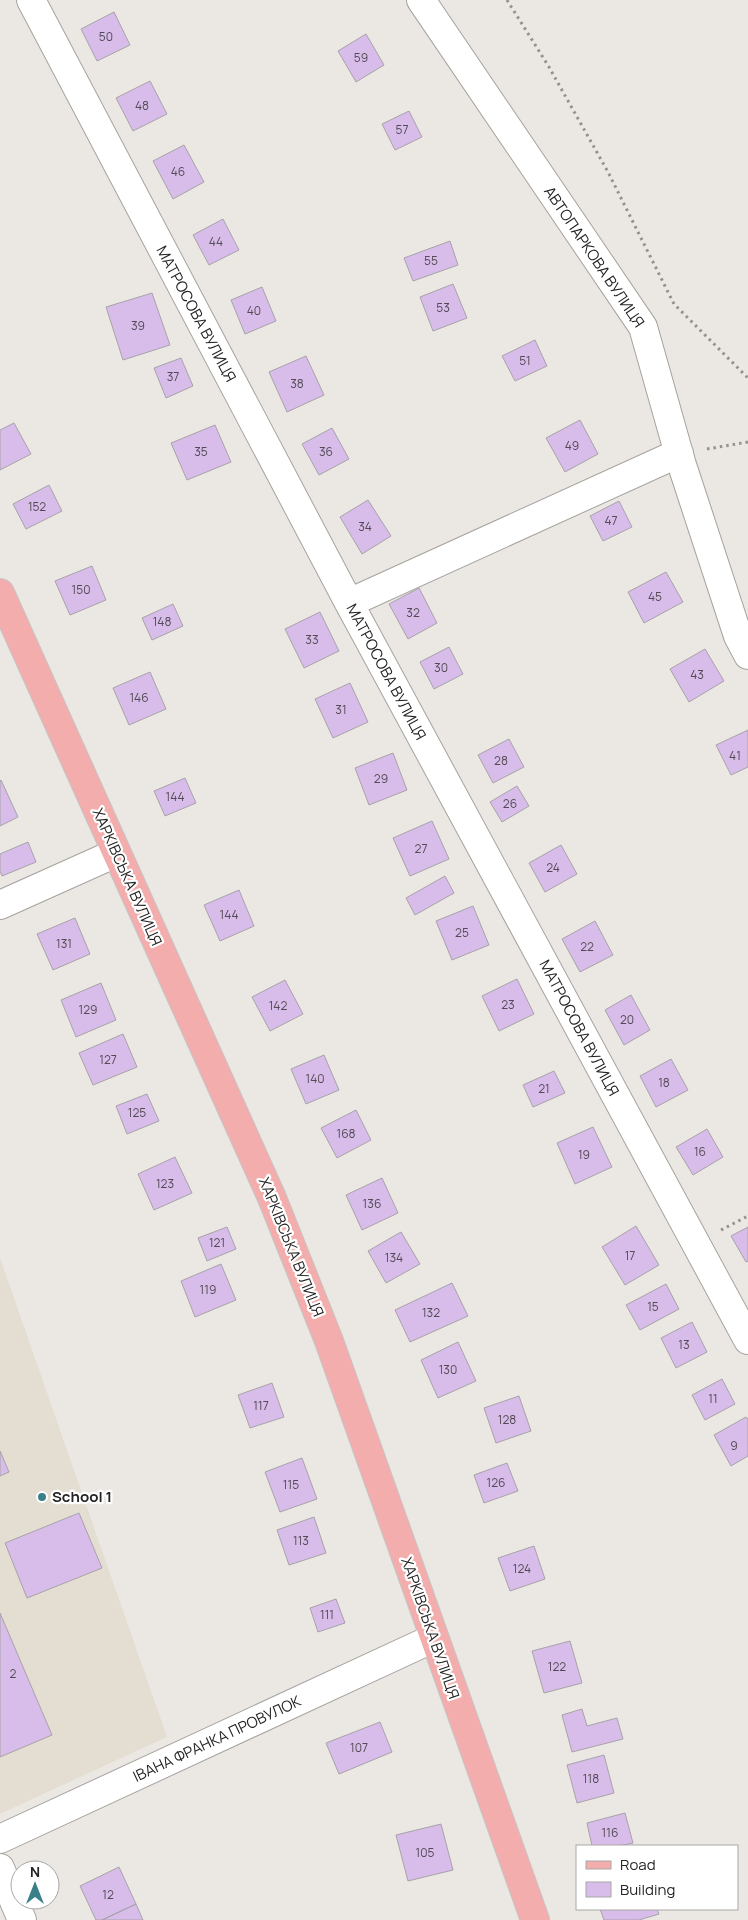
<svg xmlns="http://www.w3.org/2000/svg" width="748" height="1920" viewBox="0 0 748 1920" font-family="Manrope,sans-serif">
  <style>
    .built { fill: #e4ddd2 }
    .building { fill: #d8bce9; stroke: #a6a3a8 }
    .lines { fill: none; stroke-linecap: round; stroke-linejoin: round }
    .minor-casing { stroke: #a6a39f; stroke-width: 30 }
    .major-casing { stroke: #c6c6c6; stroke-width: 30 }
    .path { stroke: #949290; stroke-width: 3; stroke-dasharray: 2.5 4; stroke-linecap: butt }
    .minor { stroke: #fff; stroke-width: 28 }
    .major { stroke: #f2adac; stroke-width: 28 }
    .poi-dot { fill: #398089; stroke: #fff; stroke-width: 2 }
    .labels { text-anchor: middle; stroke-width: 4.5; stroke-linejoin: round; paint-order: stroke }
    .number-label { font-size: 12px; fill: #524a54 }
    .street-label { font-size: 15px; fill: #252423; stroke: #fff }
    .poi-label { font-size: 15px; font-weight: bold; fill: #252423; stroke: #fff; text-anchor: start }
  </style>
  <rect width="100%" height="100%" fill="#ebe8e4"/>
  <path class="built" d="M0,1258L167,1737L0,1814Z"/>
  <path class="building" d="M114,12L130,45L97,61L81,29Z
    M366,34L384,65L356,82L338,51Z
    M150,81L167,114L133,131L116,98Z
    M409,111L422,137L395,150L382,124Z
    M184,145L204,182L173,199L153,161Z
    M223,219L239,250L209,265L193,235Z
    M450,241L458,265L413,281L404,258Z
    M453,284L467,318L433,331L420,297Z
    M262,287L276,321L245,334L231,300Z
    M152,293L170,345L123,360L106,307Z
    M535,340L547,366L515,381L502,356Z
    M306,356L324,395L287,412L269,372Z
    M181,358L193,386L166,398L154,368Z
    M580,420L598,454L565,472L546,438Z
    M14,423L31,454L0,470V430Z
    M215,425L231,462L187,480L171,443Z
    M332,428L349,459L319,475L302,444Z
    M49,485L62,511L26,529L13,504Z
    M368,500L391,536L362,554L340,517Z
    M619,501L632,527L603,541L590,516Z
    M92,566L106,600L70,615L55,581Z
    M666,572L683,602L644,623L628,592Z
    M419,588L437,623L408,639L389,604Z
    M173,604L183,626L152,640L142,618Z
    M320,612L339,651L304,668L285,629Z
    M449,647L463,674L434,689L420,662Z
    M705,649L724,681L689,702L670,669Z
    M150,672L166,709L129,725L113,688Z
    M350,683L368,722L333,738L315,699Z
    M748,730V767L731,775L716,745Z
    M509,739L524,767L493,783L478,755Z
    M393,753L407,790L369,805L355,768Z
    M185,778L196,803L165,816L154,791Z
    M1,780L18,817L0,826V781Z
    M517,786L529,806L502,822L490,802Z
    M432,821L449,859L410,876L393,838Z
    M28,842L36,862L2,876L0,871V854Z
    M561,845L577,874L545,892L529,863Z
    M445,876L454,893L415,915L406,898Z
    M239,890L254,926L220,941L204,905Z
    M473,906L489,945L452,960L436,921Z
    M75,918L90,954L53,970L37,934Z
    M595,921L613,955L580,972L562,939Z
    M517,979L534,1014L499,1031L482,996Z
    M285,980L303,1014L270,1031L252,997Z
    M101,983L116,1020L76,1037L61,1000Z
    M631,995L650,1030L624,1045L605,1010Z
    M123,1034L137,1067L93,1085L79,1053Z
    M324,1055L339,1090L306,1104L291,1069Z
    M671,1059L688,1090L656,1107L640,1076Z
    M554,1071L565,1093L533,1107L523,1085Z
    M147,1094L159,1121L127,1134L116,1106Z
    M356,1110L371,1140L337,1158L321,1128Z
    M593,1127L612,1167L575,1184L557,1143Z
    M707,1129L723,1157L693,1175L676,1147Z
    M175,1157L192,1193L154,1210L138,1174Z
    M382,1178L398,1213L362,1230L346,1195Z
    M636,1226L659,1265L625,1285L602,1247Z
    M227,1227L236,1249L207,1261L198,1238Z
    M748,1227V1261L746,1262L731,1236Z
    M401,1232L420,1264L386,1283L368,1251Z
    M221,1264L236,1300L195,1317L181,1281Z
    M452,1283L468,1316L410,1342L395,1310Z
    M666,1284L679,1309L640,1330L626,1305Z
    M692,1322L707,1352L676,1368L661,1338Z
    M458,1342L476,1381L438,1398L421,1360Z
    M722,1379L735,1404L705,1420L692,1395Z
    M272,1383L284,1417L250,1428L238,1395Z
    M519,1396L531,1431L496,1443L484,1408Z
    M746,1417L748,1419V1456L731,1466L714,1435Z
    M0,1451L9,1472L0,1476Z
    M302,1458L317,1499L280,1512L265,1472Z
    M507,1463L518,1491L484,1503L474,1475Z
    M79,1513L102,1568L27,1598L5,1543Z
    M314,1517L326,1553L289,1565L277,1530Z
    M534,1546L545,1579L510,1591L498,1558Z
    M336,1599L345,1623L318,1632L310,1608Z
    M0,1613L52,1735L0,1757Z
    M570,1641L582,1683L544,1693L532,1651Z
    M582,1709L587,1726L617,1718L623,1739L572,1752L562,1715Z
    M380,1722L392,1752L339,1774L326,1743Z
    M604,1755L614,1793L577,1803L567,1765Z
    M625,1813L633,1843L618,1846H592L587,1823Z
    M441,1824L453,1870L408,1881L396,1835Z
    M119,1867L136,1904L102,1920H96L80,1886Z
    M136,1904L143,1920H102Z
    M600,1909H657L659,1914L639,1920H604Z"/>
  <g class="lines">
    <defs>
      <path id="minor" d="M31,0L349,603L748,1340
        M421,0L643,327L682,465L738,636L748,655
        M349,603L679,453
        M0,905L116,853
        M0,1839L434,1638
        M0,1868L22,1920"/>
      <path id="major" d="M0,593L272,1198L329,1341L535,1920"/>
    </defs>
    <use href="#minor" class="minor-casing"/>
    <use href="#major" class="major-casing"/>
    <path class="path" d="M507,0L549,67L608,172L674,304L748,378
      M707,449L748,442
      M721,1230L748,1216"/>
    <use href="#minor" class="minor"/>
    <use href="#major" class="major"/>
  </g>
  <circle class="poi-dot" cx="42" cy="1497" r="5"/>
  <g class="labels">
    <g class="number-label">
      <text x="106" y="41">50</text>
      <text x="361" y="62">59</text>
      <text x="142" y="110">48</text>
      <text x="402" y="134">57</text>
      <text x="178" y="176">46</text>
      <text x="216" y="246">44</text>
      <text x="431" y="265">55</text>
      <text x="443" y="312">53</text>
      <text x="254" y="315">40</text>
      <text x="138" y="330">39</text>
      <text x="525" y="365">51</text>
      <text x="173" y="381">37</text>
      <text x="297" y="388">38</text>
      <text x="572" y="450">49</text>
      <text x="201" y="456">35</text>
      <text x="326" y="456">36</text>
      <text x="37" y="511">152</text>
      <text x="611" y="525">47</text>
      <text x="365" y="531">34</text>
      <text x="81" y="594">150</text>
      <text x="655" y="601">45</text>
      <text x="413" y="617">32</text>
      <text x="162" y="626">148</text>
      <text x="312" y="644">33</text>
      <text x="441" y="672">30</text>
      <text x="697" y="679">43</text>
      <text x="139" y="702">146</text>
      <text x="341" y="714">31</text>
      <text x="735" y="760">41</text>
      <text x="501" y="765">28</text>
      <text x="381" y="783">29</text>
      <text x="175" y="801">144</text>
      <text x="510" y="808">26</text>
      <text x="421" y="853">27</text>
      <text x="553" y="872">24</text>
      <text x="229" y="919">144</text>
      <text x="462" y="937">25</text>
      <text x="64" y="948">131</text>
      <text x="587" y="951">22</text>
      <text x="508" y="1009">23</text>
      <text x="278" y="1010">142</text>
      <text x="88" y="1014">129</text>
      <text x="627" y="1024">20</text>
      <text x="108" y="1064">127</text>
      <text x="315" y="1083">140</text>
      <text x="664" y="1087">18</text>
      <text x="544" y="1093">21</text>
      <text x="137" y="1117">125</text>
      <text x="346" y="1138">168</text>
      <text x="700" y="1156">16</text>
      <text x="584" y="1159">19</text>
      <text x="165" y="1188">123</text>
      <text x="372" y="1208">136</text>
      <text x="217" y="1247">121</text>
      <text x="630" y="1260">17</text>
      <text x="394" y="1262">134</text>
      <text x="208" y="1294">119</text>
      <text x="653" y="1311">15</text>
      <text x="431" y="1317">132</text>
      <text x="684" y="1349">13</text>
      <text x="448" y="1374">130</text>
      <text x="713" y="1403">11</text>
      <text x="261" y="1410">117</text>
      <text x="507" y="1424">128</text>
      <text x="734" y="1450">9</text>
      <text x="496" y="1487">126</text>
      <text x="291" y="1489">115</text>
      <text x="301" y="1545">113</text>
      <text x="522" y="1573">124</text>
      <text x="327" y="1619">111</text>
      <text x="557" y="1671">122</text>
      <text x="13" y="1678">2</text>
      <text x="359" y="1752">107</text>
      <text x="591" y="1783">118</text>
      <text x="610" y="1837">116</text>
      <text x="425" y="1857">105</text>
      <text x="108" y="1899">12</text>
    </g>
    <g class="street-label">
      <text transform="translate(594 257) rotate(56)" y="5">АВТОПАРКОВА ВУЛИЦЯ</text>
      <text transform="translate(196 314) rotate(62)" y="5">МАТРОСОВА ВУЛИЦЯ</text>
      <text transform="translate(386 672) rotate(62)" y="5">МАТРОСОВА ВУЛИЦЯ</text>
      <text transform="translate(127 877) rotate(66)" y="5">ХАРКІВСЬКА ВУЛИЦЯ</text>
      <text transform="translate(579 1028) rotate(62)" y="5">МАТРОСОВА ВУЛИЦЯ</text>
      <text transform="translate(291 1247) rotate(68)" y="5">ХАРКІВСЬКА ВУЛИЦЯ</text>
      <text transform="translate(430 1628) rotate(71)" y="5">ХАРКІВСЬКА ВУЛИЦЯ</text>
      <text transform="translate(217 1739) rotate(-25)" y="5">ІВАНА ФРАНКА ПРОВУЛОК</text>
    </g>
    <g class="poi-label">
      <text x="52" y="1502">School 1</text>
    </g>
  </g>
  <rect x="576" y="1845" width="162" height="65" fill="#ffffff" stroke="#a8a7a7"/>
  <rect x="586" y="1861" width="25" height="8" fill="#f2adac" stroke="#a8a7a7"/>
  <text x="620" y="1870" font-size="15" fill="#252423">Road</text>
  <rect x="586" y="1882" width="25" height="15" fill="#d8bce9" stroke="#a8a7a7"/>
  <text x="620" y="1895" font-size="15" fill="#252423">Building</text>
  <g transform="translate(35 1885)"><circle r="24" fill="#ffffff" stroke="#a8a7a7"/>
  <path d="M0-4L9 19L0 12L-9 19Z" fill="#398089"/>
  <text y="-8" font-size="14" font-weight="bold" text-anchor="middle" fill="#252423">N</text>
  </g>
</svg>
